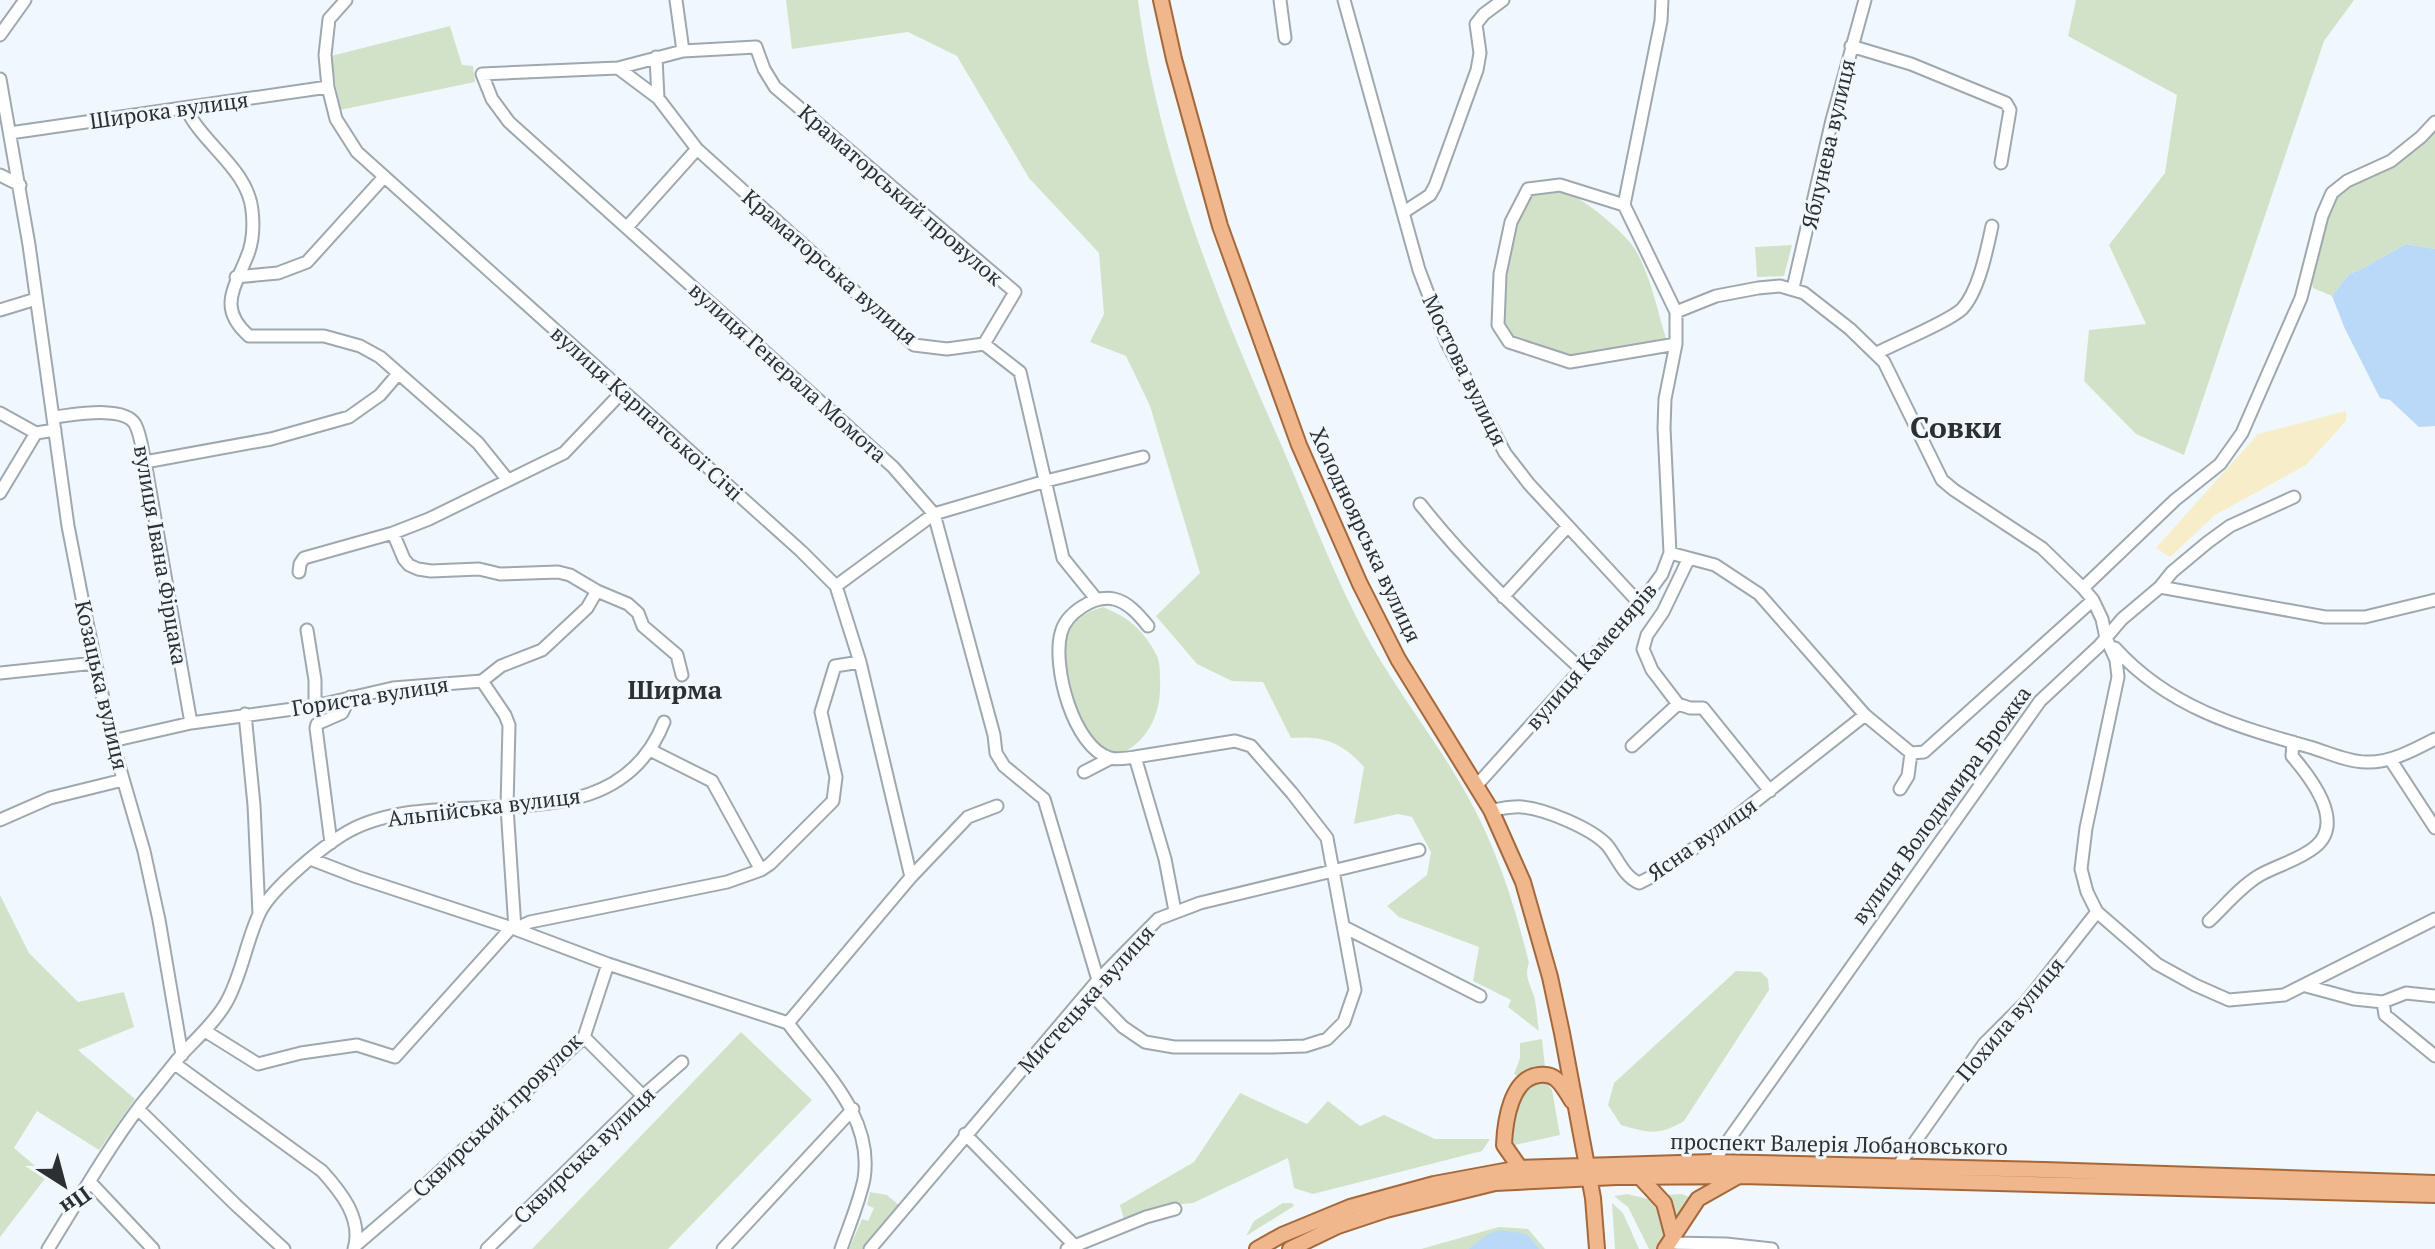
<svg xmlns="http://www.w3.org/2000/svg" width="2435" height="1249" viewBox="0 0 2435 1249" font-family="'PT Serif',serif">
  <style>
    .green { fill: #d2e2c9 }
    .sand { fill: #f7edc8 }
    .water { fill: #bad8f7 }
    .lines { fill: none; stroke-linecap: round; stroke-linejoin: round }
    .minor-casing { stroke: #9fa8ae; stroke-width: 15 }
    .major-casing { stroke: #a5683b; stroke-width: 18 }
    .minor { stroke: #fff; stroke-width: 11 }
    .major { stroke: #f0b68c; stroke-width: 14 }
    .labels { text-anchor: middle; stroke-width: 6; stroke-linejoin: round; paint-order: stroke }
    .street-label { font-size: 22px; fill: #2c3033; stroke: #f0f8fe }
    .quarter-label { font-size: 26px; font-weight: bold; fill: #2c3033; stroke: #f0f8fe }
    .district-label { font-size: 30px; font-weight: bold; fill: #2c3033; stroke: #f0f8fe }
  </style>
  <rect width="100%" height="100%" fill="#f0f8fe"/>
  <path class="green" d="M786,0H1138C1158,154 1217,301 1280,442C1307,504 1331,569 1363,630C1392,685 1432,734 1463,788C1495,843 1514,902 1529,963C1524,976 1530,984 1534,996C1537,1007 1537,1020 1539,1031L1508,1007L1511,1000L1473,981L1479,947L1399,917L1387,906L1427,875L1431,852L1412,817L1398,814L1354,824L1364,767C1343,743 1323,735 1291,738L1263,682L1232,681L1197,664L1156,616L1200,573L1150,406L1126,356L1090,342L1104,314L1099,253L1029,178L957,56L908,32L792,49Z
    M2076,0H2354L2324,41L2184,455L2136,434L2084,381L2089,330L2146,324L2109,245L2165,173L2177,95L2068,36Z
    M450,26L462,65L473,66L475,82L340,110L331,56Z
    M2435,122V249L2406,244L2360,270L2349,274L2332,296L2313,288L2310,266L2332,194L2391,161Z
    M1560,188C1584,200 1610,220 1628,240C1648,262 1657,310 1666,338L1569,357L1510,338L1500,326C1503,273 1505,240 1529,191Z
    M1792,245L1784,276L1757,277L1755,247Z
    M1103,607C1128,617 1144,630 1157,656C1160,663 1160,672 1160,680C1162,712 1148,744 1117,755C1110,751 1102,747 1096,742C1072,721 1054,654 1072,626C1079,615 1091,611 1103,607Z
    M0,895L29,953L78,1002L124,992L134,1027L78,1050L135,1099L99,1150L37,1111L14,1148L47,1176L0,1237Z
    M1736,971L1761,972L1768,979L1769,990L1684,1121C1658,1136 1649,1133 1621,1125L1608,1105L1614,1083Z
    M741,1032L812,1100L668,1249H532Z
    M1542,1039L1545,1067H1532L1520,1077L1514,1074L1520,1058V1043Z
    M1544,1080L1552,1090L1560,1135L1515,1145C1505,1130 1519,1101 1526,1086Z
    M1240,1093L1307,1124L1328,1101L1360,1126L1384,1115L1435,1139H1490L1482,1151L1313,1194L1294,1188L1288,1158L1193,1203L1171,1205L1124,1220L1120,1205L1194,1162Z
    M870,1192L887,1195L902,1208L865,1249H849L862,1219L868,1221L874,1208L867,1205Z
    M1627,1194L1656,1201L1667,1230L1660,1249H1649L1628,1207L1614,1196Z
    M1682,1194L1691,1198L1674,1228L1662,1195Z
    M1283,1203H1292L1294,1206L1246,1236L1254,1221Z
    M1612,1203L1623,1213L1639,1249H1615Z
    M1499,1227L1528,1229L1545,1249H1540L1527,1234L1476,1244L1468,1249H1421Z"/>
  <path class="sand" d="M2346,411V421L2306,465L2215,515L2170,557L2156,548L2258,434Z"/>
  <path class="water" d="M2406,244L2435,249V426L2419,427L2390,400L2380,398L2345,329L2332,296L2349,274L2360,270Z
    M1500,1230L1527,1234L1540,1249H1468L1488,1234Z"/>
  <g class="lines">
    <defs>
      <path id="minor" d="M346,0L329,19L325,55L328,87L336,119L357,152L801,551L836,586L860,662L911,877
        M676,0L683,51
        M1280,0L1285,38
        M1344,0L1419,270L1447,343L1505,453L1529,484L1640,604
        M0,35L25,0
        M1851,46L1911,64L2006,103L2010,110L2001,163
        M656,57L658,98L697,149L914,345L947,349L984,344L1020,372L1063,558L1097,600
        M618,68L658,98
        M0,79L29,245L68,526L84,608L112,741L144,851L159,920L182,1055
        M186,108C202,144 248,169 252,210C254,227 253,244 246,259C234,289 218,309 249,336H324L360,346L380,357L478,443L507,479
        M10,133L328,87
        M0,175L20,185
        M1624,205L1560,185L1528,189L1511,222L1500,274L1498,325L1509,342L1570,362L1676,344
        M1404,212L1430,195L1435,186L1477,70L1480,53L1476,24L1484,14L1503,0
        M628,226L697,149
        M236,277L278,273L307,262L384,177
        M1793,288L1832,120L1865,0
        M0,310L36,299
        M1676,312L1716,296L1758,288L1780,286L1804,293L1850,329L1884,362L1942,480L1954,490L2042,548L2083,588L2093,600L2102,619L2106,638L2116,660L2118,677L2086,828L2081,869L2087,892L2097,912L2157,964L2195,985L2229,1000L2284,995L2435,919
        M984,344L1015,292L775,87L764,69L756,47L683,51L618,68L482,74L492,99L509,122L893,467L934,514L994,735L996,753L1004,766L1044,799L1098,980
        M1877,353C1896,343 1948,322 1962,309C1979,291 1987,249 1992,226
        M623,391L564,453L429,519L393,533L404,559L409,565L418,569L431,571L479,569L500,574L558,572L570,575L597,591L628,604L638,613L643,626L677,655L682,675
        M0,413L36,433L55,430
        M54,417C73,415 124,405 135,424C141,435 142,450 145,462L191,723
        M145,462L271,439L349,417L380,395L398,374
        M0,493L36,433
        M1420,504C1468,565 1524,617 1581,669
        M1670,553L1715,565L1759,594L1865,715L1911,753L1924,752L2093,600
        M1689,558L1663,612L1647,635L1643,649L1652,670L1678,704L1690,708H1703L1770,791
        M299,572L300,564L304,558L393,533
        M836,586L934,514L1046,481L1143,457
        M2160,587L2325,617H2365L2435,600
        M2083,588L2175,500L2220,464L2242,433L2301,298L2322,216L2332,193L2347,181L2391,161L2421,137L2435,122
        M1503,597L1568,526
        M1148,626C1139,615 1128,602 1114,599C1094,595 1066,613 1061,633C1052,666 1073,747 1110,758C1117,760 1127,758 1135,757L1165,859L1175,911
        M307,630L315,680V706
        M2115,648C2169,708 2238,727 2313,748C2329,753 2349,762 2366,762C2390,763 2414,750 2435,739
        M0,673L95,663
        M482,681L505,715L509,725L507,807L515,929L530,922L727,882L761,870L770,864L833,801L836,777L821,712L835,666L860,662
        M245,714L254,805L259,914
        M112,741L191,723L315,706L393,688L482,681L501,666L542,650L587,608L597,591
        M1632,746L1678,704
        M650,750L712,781L761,870
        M2390,759L2435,828
        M1084,772L1111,758
        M1476,786L1640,604L1662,574L1670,553L1664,428L1665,399L1676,344V312L1624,205L1661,21L1662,0
        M1900,789L1908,776L1911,753
        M1491,810C1501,809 1512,806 1522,807C1545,809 1591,828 1607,845C1617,857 1623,876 1639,883L1651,877L1709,838L1865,715
        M0,820L50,798L123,780
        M331,843L316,728L317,724L342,713L350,697
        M313,860L357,877L515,929L608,964L788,1023
        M2209,921C2225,906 2241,886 2260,875C2278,865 2299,860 2315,847C2346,822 2310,777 2292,756L2293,742
        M1344,927L1480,996
        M2306,986L2354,999L2383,1002L2406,993L2435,996
        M1089,992L1123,1027L1145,1042L1174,1047H1272L1305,1046L1327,1039L1344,1022L1355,990L1327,838L1292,793L1251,746L1235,741L1135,757
        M2383,1002L2385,1015L2435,1056
        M788,1023L911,877L968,817L997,806
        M788,1023C822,1070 874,1116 864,1179C859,1203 849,1226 841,1249
        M205,1031L258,1064L301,1053L357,1045L395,1057L511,928
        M584,1037L643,1096
        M175,1064L322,1171C341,1192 363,1219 354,1249
        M138,1109L236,1205L284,1249
        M965,1134L1075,1246
        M1713,1162L2040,701L2099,646L2122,619L2160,587L2172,572L2208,542L2230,526L2294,497
        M1898,1166L1984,1044L2026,1002L2097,912
        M90,1182L153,1249
        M1669,1243L1726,1244L1772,1249
        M355,1246L419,1191L584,1037L608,964
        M48,1249C78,1201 106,1151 140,1106C154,1089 168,1071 182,1054C197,1038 215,1022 226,1003C242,975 246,941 260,912C273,887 324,845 349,831C447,778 612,853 664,722
        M487,1249L643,1096L682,1062
        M723,1249L853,1109
        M870,1249L1098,980L1158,919L1200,903L1419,850
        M1067,1249L1146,1217L1175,1209"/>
      <path id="major" d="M1161,0L1174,59L1220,226L1299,445L1360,584L1398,659L1491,810L1523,882L1550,977L1562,1033L1593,1198L1597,1249
        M1520,1168L1504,1145C1505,1121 1511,1078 1539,1075C1546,1074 1552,1075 1557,1080C1563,1085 1568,1095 1572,1101
        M1639,1176L1664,1203L1673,1237
        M1257,1249L1282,1235L1350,1207L1434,1184L1520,1168L1713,1162L2044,1170L2435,1183
        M1290,1249L1338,1226L1386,1210L1495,1183L1616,1177L1741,1176L2435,1195
        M1665,1249L1698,1199L1737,1177"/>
    </defs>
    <use href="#minor" class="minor-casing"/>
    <use href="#major" class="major-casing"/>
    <use href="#minor" class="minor"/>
    <use href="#major" class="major"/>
  </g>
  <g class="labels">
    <g class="street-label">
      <text transform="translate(169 110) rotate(-8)" y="8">Широка вулиця</text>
      <text transform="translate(1828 144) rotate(-77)" y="8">Яблунева вулиця</text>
      <text transform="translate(901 195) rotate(41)" y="8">Краматорський провулок</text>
      <text transform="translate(830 267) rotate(41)" y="8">Краматорська вулиця</text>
      <text transform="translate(1465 370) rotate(64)" y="8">Мостова вулиця</text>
      <text transform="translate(788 372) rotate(42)" y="8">вулиця Генерала Момота</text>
      <text transform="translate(647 413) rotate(42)" y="8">вулиця Карпатської Січі</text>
      <text transform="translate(1366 535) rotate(65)" y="8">Холодноярська вулиця</text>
      <text transform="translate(161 555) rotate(80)" y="8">вулиця Івана Фірцака</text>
      <text transform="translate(1591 656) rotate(-49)" y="8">вулиця Каменярів</text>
      <text transform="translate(102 685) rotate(77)" y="8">Козацька вулиця</text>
      <text transform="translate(370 696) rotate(-9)" y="8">Гориста вулиця</text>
      <text transform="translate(1941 805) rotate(-54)" y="8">вулиця Володимира Брожка</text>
      <text transform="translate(484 807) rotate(-7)" y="8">Альпійська вулиця</text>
      <text transform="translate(1702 839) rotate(-35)" y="8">Ясна вулиця</text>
      <text transform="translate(1086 999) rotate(-48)" y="8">Мистецька вулиця</text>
      <text transform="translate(2010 1019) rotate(-50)" y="8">Похила вулиця</text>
      <text transform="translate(497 1115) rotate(-44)" y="8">Сквирський провулок</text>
      <text transform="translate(1839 1144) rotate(1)" y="8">проспект Валерія Лобановського</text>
      <text transform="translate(584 1155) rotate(-44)" y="8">Сквирська вулиця</text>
    </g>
    <g class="quarter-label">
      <text x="675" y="699">Ширма</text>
    </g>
    <g class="district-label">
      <text x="1956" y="438">Совки</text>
    </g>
  </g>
  <g transform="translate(64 1185) rotate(144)" stroke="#f0f8fe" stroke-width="6" paint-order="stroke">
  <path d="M0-6L14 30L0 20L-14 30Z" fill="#2c3033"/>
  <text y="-12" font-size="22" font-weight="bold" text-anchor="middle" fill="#2c3033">Пн</text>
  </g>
</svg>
